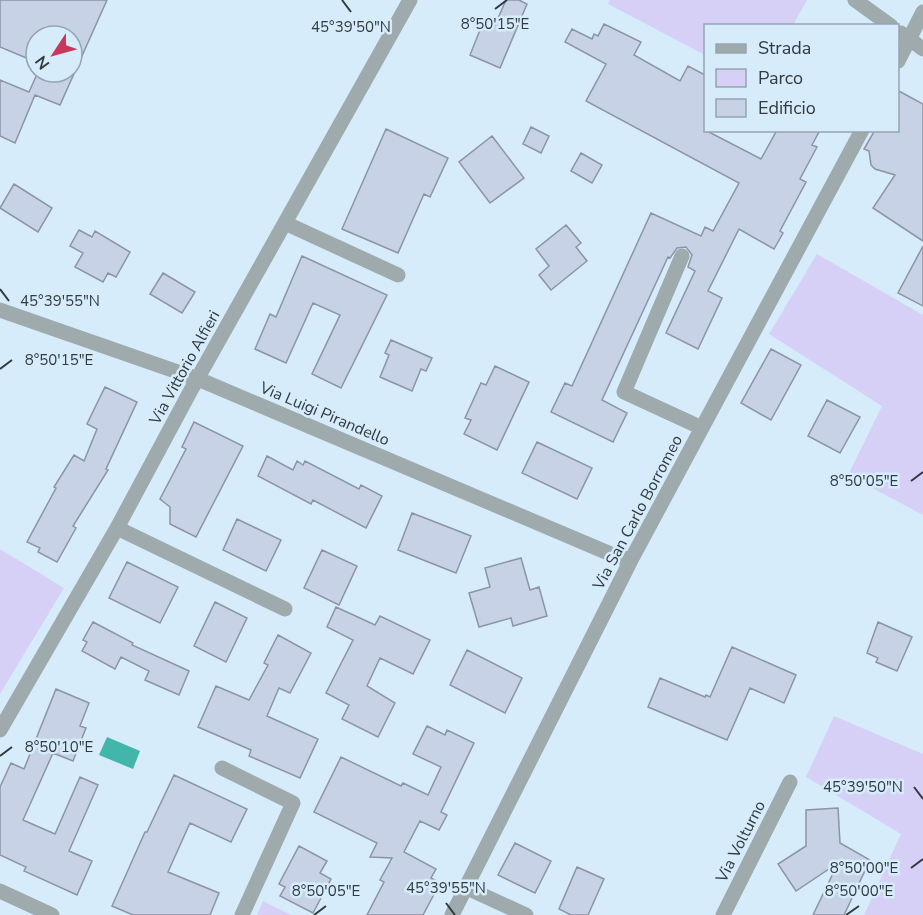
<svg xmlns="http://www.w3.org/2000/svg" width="923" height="915" viewBox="0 0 923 915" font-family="'Nunito Sans',sans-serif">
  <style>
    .green { fill: #d6d0f6 }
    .water { fill: #42b6ab }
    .building { fill: #c8d2e7; stroke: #8b94a8; stroke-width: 1.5 }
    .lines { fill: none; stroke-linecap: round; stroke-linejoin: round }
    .minor { stroke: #9eaaac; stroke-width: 15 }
    .ticks { fill: none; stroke: #323a40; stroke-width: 2 }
    .labels { text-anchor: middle; stroke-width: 5; stroke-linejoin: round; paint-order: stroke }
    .street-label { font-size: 16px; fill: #323a40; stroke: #d6ecfb }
    .ticks-label { font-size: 15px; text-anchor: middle; fill: #323a40; stroke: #d6ecfb; stroke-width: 5; stroke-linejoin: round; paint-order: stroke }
  </style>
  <rect width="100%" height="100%" fill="#d6ecfb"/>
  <path class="green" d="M610,0H807L793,25L706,26L705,55L608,4Z
    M817,254L923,315V515L848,475L882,406L769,334Z
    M0,549L64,588L0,694Z
    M834,716L923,754V915H864L901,834L806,777Z
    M263,901L291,915H257Z"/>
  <path class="water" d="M107,737L140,751L133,769L99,755Z"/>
  <path class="building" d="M0,0H107L60,105L35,95L15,143L0,136V80L29,92L38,72H72V36H36V62L0,47Z
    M506,0H519L527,4L500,68L470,55L484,20L495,25Z
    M604,24L641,42L634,55L680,81L688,66L705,75V130L761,159L777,130H820L812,145L817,147L800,179L806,182L780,231L783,233L774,249L739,229L708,291L722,298L698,349L666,333L695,271L688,267L692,255L686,247L677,248L670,258L668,257L602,400L627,413L613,442L551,412L565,383L572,386L651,213L701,236L705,227L713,231L739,183L586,101L606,64L565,42L572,29L592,39L594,34L598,36Z
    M897,90L923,104V241L873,208L895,175L875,169L871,165L869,151L864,149L875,130H897Z
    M531,127L549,136L541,153L523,144Z
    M386,129L448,158L430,197L424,194L398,253L342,229Z
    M492,136L524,178L490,203L459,162Z
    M581,153L602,165L592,183L571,171Z
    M14,184L52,208L38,232L0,208Z
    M566,225L581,243L576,247L587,261L551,290L539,275L549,266L536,249Z
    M79,230L92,237L95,231L130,252L116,277L108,273L103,282L75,267L83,253L70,246Z
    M923,246V306L898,293Z
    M302,256L387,295L341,388L312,374L340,315L313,303L286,363L255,349L270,314L276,317Z
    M163,273L195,292L182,313L150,294Z
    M391,340L432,358L426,371L421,369L412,391L380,377L389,355L385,353Z
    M771,349L801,365L771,420L741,403Z
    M495,366L529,382L497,450L464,434L471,420L465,418L481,383L486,385Z
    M105,387L137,402L106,469L108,470L73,526L76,528L57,562L38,552L40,548L27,542L56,488L54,487L74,455L84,461L97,429L87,424Z
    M827,400L860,417L840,453L808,436Z
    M194,422L243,446L196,537L170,524V507L160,499L186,449L182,447Z
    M537,442L592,468L577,499L522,473Z
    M267,456L293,470L297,461L303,465L305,461L359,489L361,485L382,496L366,528L313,500L311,504L258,476Z
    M412,513L471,536L456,573L398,550Z
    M237,519L281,540L266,571L223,550Z
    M322,550L357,566L339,605L304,588Z
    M521,558L530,590L539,587L547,616L513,626L511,618L479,627L469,593L490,587L485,568Z
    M127,562L178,587L160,623L109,598Z
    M215,602L247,618L226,662L194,646Z
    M336,607L375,625L380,616L430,640L413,674L380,658L367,686L395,703L378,737L342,719L349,705L326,693L353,640L327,627Z
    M93,622L133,643L132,645L189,671L179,695L145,680L149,671L121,657L115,669L82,651L87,642L83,640Z
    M878,622L912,637L897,671L876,662L878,658L867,653Z
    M278,635L311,653L290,693L279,688L267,716L318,739L300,778L249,756L251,750L198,727L216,686L249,700L268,665L264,663Z
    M732,647L796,675L784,703L750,688L727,740L648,707L660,678L705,697L706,695L710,697Z
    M467,650L522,678L505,713L450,685Z
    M56,689L89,703L80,726L86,728L73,761L53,753L23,820L55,834L80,777L98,785L69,851L92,861L77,895L24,871L26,867L0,855V787L11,763L24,769Z
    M427,726L445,735L447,730L474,743L441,812L447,815L439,830L420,821L404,852L436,869L431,878L440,883L423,915H367L384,882L380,880L392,858L370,857L377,843L314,812L341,757L401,786L403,783L428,795L441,767L413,754Z
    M174,775L247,809L231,842L190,823L168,872L219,893L210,915H133L112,906L145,832H147Z
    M838,808L840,843L870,860L844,915H813L838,863L796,891L778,864L806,846V810Z
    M515,843L551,861L535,893L498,875Z
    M299,846L327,861L320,873L331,879L313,913L280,896L285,887L279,884Z
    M577,867L604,879L588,915H571L559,909Z"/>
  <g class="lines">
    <path class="minor" d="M855,0L891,26
      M901,33L923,49
      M898,61L923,12
      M285,223L398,275
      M682,256L624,392L702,428
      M0,310L198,379L613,555L631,560
      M117,528L285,609
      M0,730L117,528L191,390L410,0
      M222,768L293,803L242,915
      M465,887L526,915
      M0,891L52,915
      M452,915L631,560L862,130
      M723,915L790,782"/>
  </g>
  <path class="ticks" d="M342,0L351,12M495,9L507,0M0,289L9,301M0,369L12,360M911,481L923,472M0,756L12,747M914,787L923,799M911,868L923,859M446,903L455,915M314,915L326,906M846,915L859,906"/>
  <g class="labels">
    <g class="street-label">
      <text transform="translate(184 367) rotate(-61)" y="6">Via Vittorio Alfieri</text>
      <text transform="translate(325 413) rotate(23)" y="6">Via Luigi Pirandello</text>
      <text transform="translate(637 512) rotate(-62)" y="6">Via San Carlo Borromeo</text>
      <text transform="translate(740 841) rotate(-63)" y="6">Via Volturno</text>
    </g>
  </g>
  <g class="ticks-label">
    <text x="495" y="29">8°50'15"E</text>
    <text x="351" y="32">45°39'50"N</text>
    <text x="60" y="306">45°39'55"N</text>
    <text x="59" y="365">8°50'15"E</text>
    <text x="864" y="486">8°50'05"E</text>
    <text x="59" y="752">8°50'10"E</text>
    <text x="863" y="792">45°39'50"N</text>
    <text x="864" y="873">8°50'00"E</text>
    <text x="446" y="893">45°39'55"N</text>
    <text x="326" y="896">8°50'05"E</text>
    <text x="859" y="896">8°50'00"E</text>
  </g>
  <rect x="704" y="24" width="195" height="108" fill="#d6ecfb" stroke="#94a5b0" stroke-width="1.5"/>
  <rect x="716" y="44" width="30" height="9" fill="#9eaaac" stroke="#94a5b0" stroke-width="1.5"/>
  <text x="758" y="54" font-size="18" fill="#323a40">Strada</text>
  <rect x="716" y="69" width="30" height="18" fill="#d6d0f6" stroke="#94a5b0" stroke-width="1.5"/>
  <text x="758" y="84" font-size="18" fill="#323a40">Parco</text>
  <rect x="716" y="99" width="30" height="18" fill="#c8d2e7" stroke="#94a5b0" stroke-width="1.5"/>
  <text x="758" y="114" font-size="18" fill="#323a40">Edificio</text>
  <g transform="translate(54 54) rotate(234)"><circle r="28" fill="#d6ecfb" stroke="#94a5b0" stroke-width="1.5"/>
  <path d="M0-4.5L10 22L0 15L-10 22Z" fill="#c8385a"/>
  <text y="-9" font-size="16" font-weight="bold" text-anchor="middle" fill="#323a40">N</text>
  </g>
</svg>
